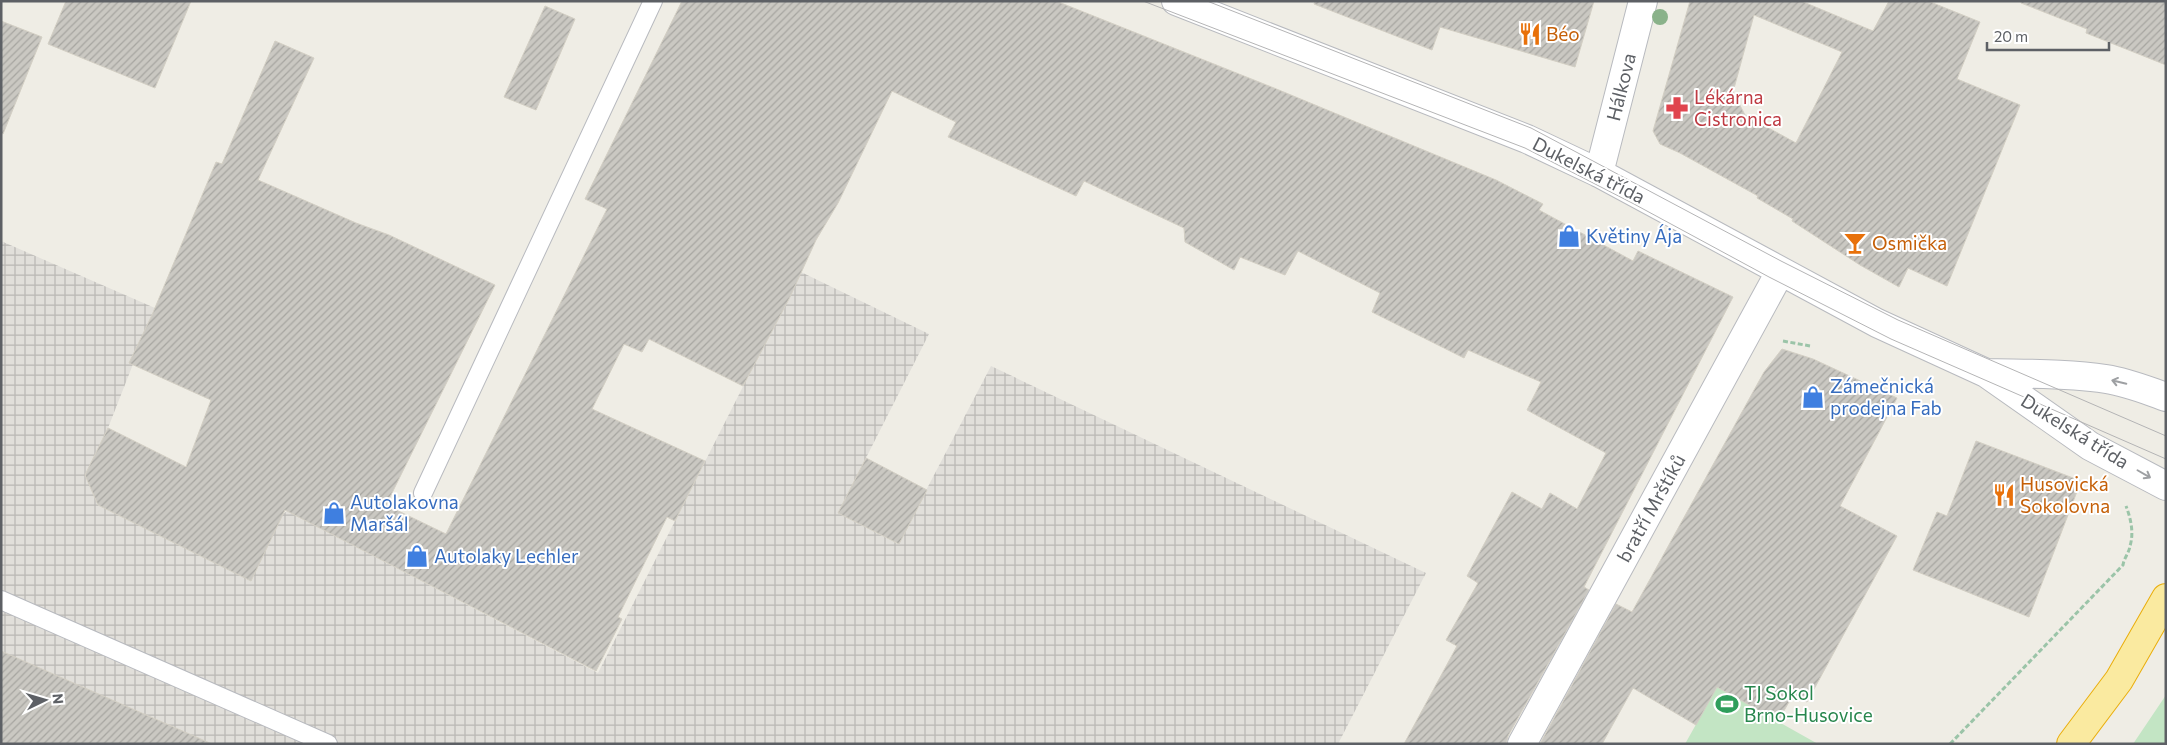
<svg xmlns="http://www.w3.org/2000/svg" width="2167" height="745" viewBox="0 0 2167 745" font-family="Commissioner,sans-serif">
  <style>
    .industrial { fill: url(#industrial-grid) }
    .grass { fill: #c3e5c4 }
    .building { fill: url(#building-hatch); stroke: #d3cfc4; fill-rule: evenodd }
    .lines { fill: none; stroke-linecap: round; stroke-linejoin: round }
    .service-casing { stroke: #b8babf; stroke-width: 20 }
    .minor-casing { stroke: #b8babf; stroke-width: 30 }
    .trunk-casing { stroke: #eaad0a; stroke-width: 30 }
    .path { stroke: #9bc4a8; stroke-width: 3; stroke-dasharray: 5 2.5; stroke-linecap: butt }
    .service { stroke: #fff; stroke-width: 18 }
    .minor { stroke: #fff; stroke-width: 28 }
    .trunk { stroke: #faeaa0; stroke-width: 28 }
    .tram { stroke: #b4b4b5; stroke-width: 1 }
    .tree { fill: #8ab28a }
    .oneway { stroke: #9ea0a3 }
    .labels { text-anchor: middle; stroke-width: 4; stroke-linejoin: round; paint-order: stroke }
    .food-label { font-size: 19px; fill: #c56008; stroke: #fff; text-anchor: start }
    .street-label { font-size: 19px; fill: #5d6065; stroke: #fff }
    .health-label { font-size: 19px; fill: #be3a42; stroke: #fff; text-anchor: start }
    .shop-label { font-size: 19px; fill: #366cbe; stroke: #fff; text-anchor: start }
    .leisure-label { font-size: 19px; fill: #27864d; stroke: #fff; text-anchor: start }
  </style>
  <defs>
    <pattern id="industrial-grid" width="8" height="8" patternUnits="userSpaceOnUse" patternTransform="scale(1.25)"><rect width="8" height="8" fill="#e1dfda"/><path d="M0 4h8M4 0v8" fill="none" stroke="#bab8b4"/></pattern>
    <pattern id="building-hatch" width="6" height="6" patternUnits="userSpaceOnUse" patternTransform="scale(1.25)"><rect width="6" height="6" fill="#cac8c2"/><path d="M-1 1l2-2M0 6l6-6M5 7l2-2" fill="none" stroke="#a7a6a1"/></pattern>
  </defs>
  <rect width="100%" height="100%" fill="#efede5"/>
  <path class="industrial" d="M1,241L155,308L108,428L85,475L98,505L250,580L283,514L287,511L598,673L801,272L929,334L838,513L898,544L991,366L1426,573L1338,744H1Z"/>
  <path class="grass" d="M1717,687L1818,744H1685Z
    M2166,695V744H2133Z"/>
  <path class="building" d="M66,1H191L155,88L48,44Z
    M682,1H1056L1274,88L1496,180L1543,204L1539,210L1633,261L1638,251L1733,297L1584,587L1589,590L1508,736L1506,744H1404L1457,646L1446,640L1478,583L1467,576L1512,492L1542,509L1550,493L1577,509L1606,453L1527,410L1541,382L1468,350L1464,358L1372,312L1380,293L1298,251L1285,275L1240,257L1234,270L1185,242L1184,228L1084,181L1076,196L948,137L956,122L892,91L838,203L816,240L790,297L743,386L649,339L642,352L624,344L592,409L705,461L675,521L667,517L618,617L622,619L596,671L285,510L251,581L98,505L85,475L108,428L186,467L211,400L129,363L152,315L216,162L222,164L275,41L314,58L258,180L356,223L389,235L495,285L386,505L446,534L607,209L585,199Z
    M1315,1H1594L1575,67L1440,27L1432,50L1314,4Z
    M1690,1H1801L1873,31L1889,1H1928L1980,22L1957,79L2020,105L1947,286L1908,268L1899,287L1860,265L1792,221L1793,219L1757,198L1758,196L1680,153L1660,144L1653,131ZM1754,15L1842,52L1796,143L1745,115L1733,92Z
    M2021,1H2166V65L2086,33L2087,29L2021,3Z
    M545,6L575,19L536,110L504,97Z
    M1,21L42,37L3,134L1,133Z
    M1782,349L1813,359L1897,398L1840,506L1897,536L1807,702L1793,695L1778,721L1717,687L1696,725L1633,688L1602,744H1540L1616,604L1632,612L1764,372Z
    M1976,441L2081,481L2029,617L1913,570L1937,512L1947,516Z
    M866,458L927,490L899,544L838,513Z
    M1,651L212,744H1Z"/>
  <g class="lines">
    <defs>
      <path id="service" d="M423,493L653,1
        M1,600L328,744"/>
      <path id="minor" d="M1176,1L1527,139L1599,173L1877,323L1986,373L2090,446L2166,486
        M1599,173L1643,1
        M1986,373C2025,374 2067,373 2106,379C2127,382 2146,390 2166,397
        M1522,744L1780,272"/>
      <path id="trunk" d="M2071,744L2119,680L2166,598"/>
    </defs>
    <use href="#service" class="service-casing"/>
    <use href="#minor" class="minor-casing"/>
    <use href="#trunk" class="trunk-casing"/>
    <path class="path" d="M1783,341L1810,346
      M1950,744L2123,565C2124,558 2129,553 2130,546C2134,533 2131,519 2126,506"/>
    <use href="#service" class="service"/>
    <use href="#minor" class="minor"/>
    <use href="#trunk" class="trunk"/>
    <path class="tram" d="M1143,1L1525,148L1634,204L1769,277L1891,339L2166,459
      M1207,1L1531,128L1781,261L1898,320L2166,436"/>
  </g>
  <circle class="tree" cx="1660" cy="17" r="8"/>
  <defs><path id="oneway-shaft" d="M-6 0H5M1.5-3L5.5 0L1.5 3" fill="none" stroke-width="1.6" stroke-linecap="round" stroke-linejoin="round" transform="scale(1.25)"/></defs>
  <g class="oneway">
    <use href="#oneway-shaft" transform="translate(2119 382) rotate(-167)"/>
    <use href="#oneway-shaft" transform="translate(2144 474) rotate(30)"/>
  </g>
  <defs>
    <symbol id="restaurant-bare" viewBox="-9 -9 18 18"><path d="M-5-6h1v4h1v-4h1v4h1v-4h1v5L-1.5 .5V6h-2V.5L-5-1ZM5-6V6H3V1.5H1.5Q1.5-4 5-6Z" fill="#e8710a" stroke="#fff" stroke-width="2.5" paint-order="stroke"/></symbol>
    <symbol id="pharmacy-bare" viewBox="-9 -9 18 18"><path d="M-2-6h4v4h4v4h-4v4h-4v-4h-4v-4h4Z" fill="#e0444e" stroke="#fff" stroke-width="2.5" paint-order="stroke"/></symbol>
    <symbol id="shop-bare" viewBox="-9 -9 18 18"><path d="M-5-2.5h2.3a2.7 3.5 0 0 1 5.4 0H5L5.5 6h-11ZM-1.5-2.5h3a1.5 2.3 0 0 0-3 0Z" fill="#3f7fe0" stroke="#fff" stroke-width="2.5" paint-order="stroke"/></symbol>
    <symbol id="bar-bare" viewBox="-9 -9 18 18"><path d="M-6-5H6L.8 .8V4.5H3.5V6h-7V4.5H-.8V.8Z" fill="#e8710a" stroke="#fff" stroke-width="2.5" paint-order="stroke"/></symbol>
    <symbol id="stadium-bare" viewBox="-9 -9 18 18"><path d="M0-5a6.5 5 0 1 0 0 10a6.5 5 0 1 0 0-10ZM-3.5-1.8h7v3.6h-7Z" fill="#2e9e5b" stroke="#fff" stroke-width="2.5" paint-order="stroke"/></symbol>
  </defs>
  <g fill-rule="evenodd">
    <use href="#restaurant-bare" x="1514" y="18" width="32" height="32"/>
    <use href="#pharmacy-bare" x="1661" y="92" width="32" height="32"/>
    <use href="#shop-bare" x="1553" y="220" width="32" height="32"/>
    <use href="#bar-bare" x="1839" y="227" width="32" height="32"/>
    <use href="#shop-bare" x="1797" y="381" width="32" height="32"/>
    <use href="#restaurant-bare" x="1988" y="479" width="32" height="32"/>
    <use href="#shop-bare" x="318" y="497" width="32" height="32"/>
    <use href="#shop-bare" x="401" y="540" width="32" height="32"/>
    <use href="#stadium-bare" x="1711" y="688" width="32" height="32"/>
  </g>
  <g class="labels">
    <g class="food-label">
      <text x="1546" y="41">Béo</text>
      <text x="1872" y="250">Osmička</text>
      <text x="2020" y="491">Husovická<tspan x="2020" dy="22">Sokolovna</tspan></text>
    </g>
    <g class="street-label">
      <text transform="translate(1621 87) rotate(-76)" y="7">Hálkova</text>
      <text transform="translate(1589 170) rotate(27)" y="7">Dukelská třída</text>
      <text transform="translate(2075 431) rotate(32)" y="7">Dukelská třída</text>
      <text transform="translate(1651 508) rotate(-61)" y="7">bratří Mrštíků</text>
    </g>
    <g class="health-label">
      <text x="1694" y="104">Lékárna<tspan x="1694" dy="22">Cistronica</tspan></text>
    </g>
    <g class="shop-label">
      <text x="1586" y="243">Květiny Ája</text>
      <text x="1830" y="393">Zámečnická<tspan x="1830" dy="22">prodejna Fab</tspan></text>
      <text x="350" y="509">Autolakovna<tspan x="350" dy="22">Maršál</tspan></text>
      <text x="434" y="563">Autolaky Lechler</text>
    </g>
    <g class="leisure-label">
      <text x="1744" y="700">TJ Sokol<tspan x="1744" dy="22">Brno-Husovice</tspan></text>
    </g>
  </g>
  <rect width="2167" height="745" fill="none" stroke="#5d6065" stroke-width="5"/>
  <g transform="translate(45 700) rotate(85)" stroke="#ffffff" stroke-width="4" paint-order="stroke">
  <path d="M0-4L9 19L0 12L-9 19Z" fill="#5d6065"/>
  <text y="-8" font-size="14" font-weight="bold" text-anchor="middle" fill="#5d6065">N</text>
  </g>
  <path d="M1987 42v8h122v-8" fill="none" stroke="#5d6065" stroke-width="2.5"/>
  <text x="1994" y="42" font-size="15" fill="#5d6065" stroke="#ffffff" stroke-width="4" paint-order="stroke">20 m</text>
</svg>
